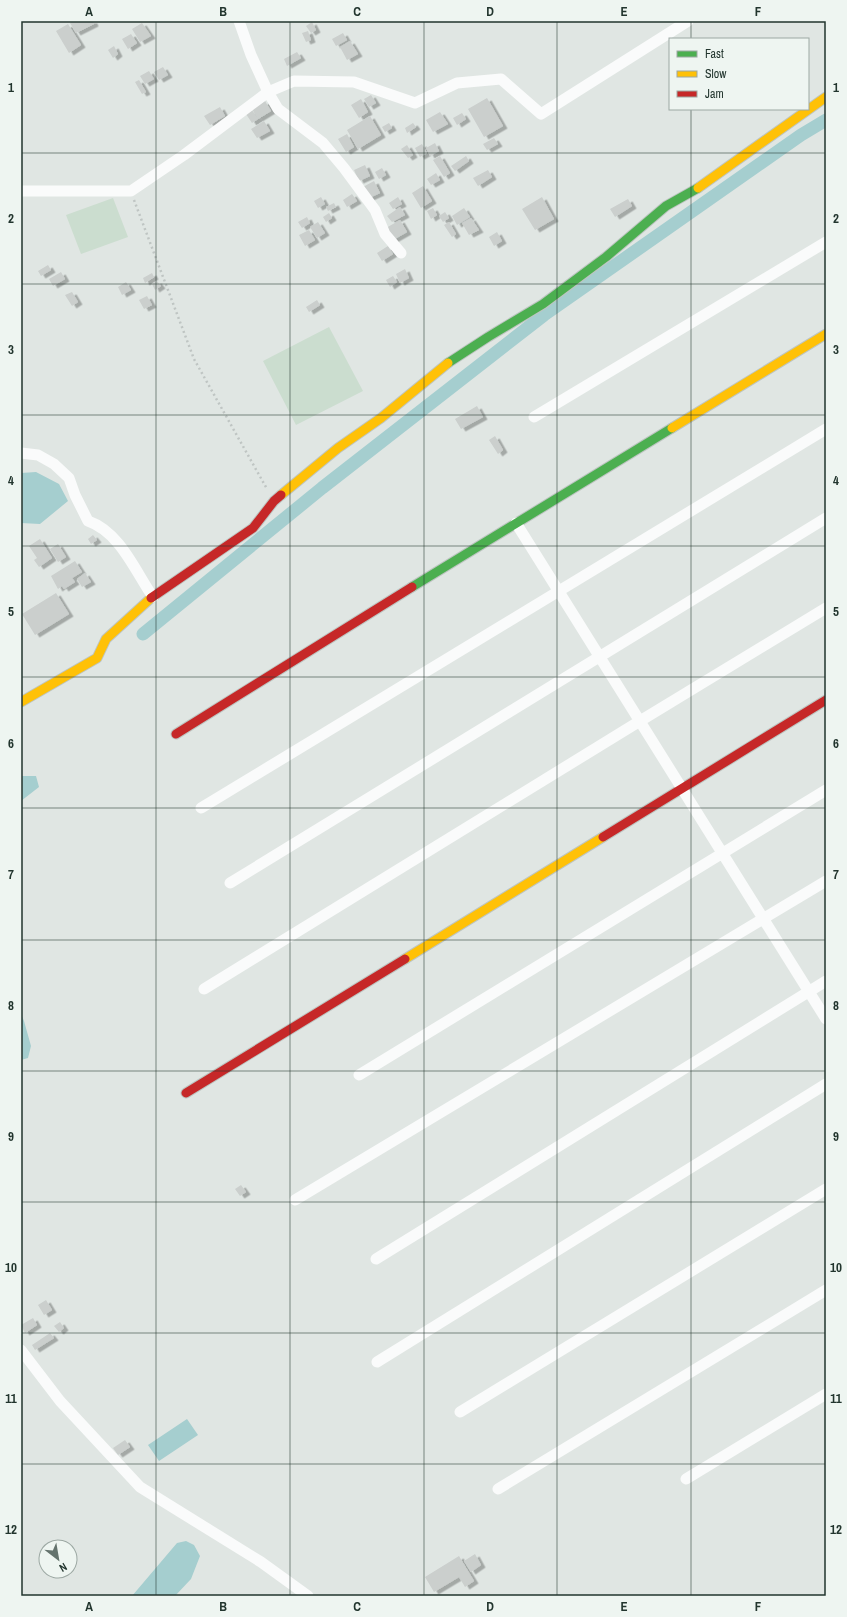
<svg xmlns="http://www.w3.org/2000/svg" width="847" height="1617" viewBox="0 0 847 1617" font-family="'Archivo Narrow',sans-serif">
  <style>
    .green { fill: #cbddcf }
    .water { fill: #a5cecf }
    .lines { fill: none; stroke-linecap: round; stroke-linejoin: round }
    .canal { stroke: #a5cecf; stroke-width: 13 }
    .building { fill: #cbcfcd; filter: url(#shadow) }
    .fast-casing { stroke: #bdc5c1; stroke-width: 11 }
    .slow-casing { stroke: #bdc5c1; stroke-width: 11 }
    .jam-casing { stroke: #bdc5c1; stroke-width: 11 }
    .path { stroke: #bfc5c3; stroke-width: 2.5; stroke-dasharray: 2 3; stroke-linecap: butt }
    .street { stroke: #fafbfb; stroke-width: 11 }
    .fast { stroke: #4caf50; stroke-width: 9 }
    .slow { stroke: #ffc107; stroke-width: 9 }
    .jam { stroke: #c62828; stroke-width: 9 }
    .grid { fill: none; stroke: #22352e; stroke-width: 1; stroke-opacity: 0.55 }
    .neatline { fill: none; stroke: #22352e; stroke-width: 1.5 }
    .grid-label { font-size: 13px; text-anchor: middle; font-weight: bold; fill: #22352e }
  </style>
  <defs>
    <filter id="shadow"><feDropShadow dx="4.5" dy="2.5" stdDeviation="0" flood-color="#0004"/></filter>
  </defs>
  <rect width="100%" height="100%" fill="#e0e6e3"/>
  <path class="green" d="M113,198L128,237L81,254L66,215Z
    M329,327L363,391L296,425L263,361Z"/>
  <path class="water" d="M36,472L59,484L68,501L40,524L21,523V473Z
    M21,776H36L39,787L21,801Z
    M21,1014L24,1021L31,1046L28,1058L21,1060Z
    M187,1419L198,1435L159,1461L148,1445Z
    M186,1541L194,1545L200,1556L191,1579L175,1596H132L177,1543Z"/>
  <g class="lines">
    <path class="canal" d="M143,634L322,488L544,315L801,135L826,120"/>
  </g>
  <path class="building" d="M73,21H93L94,24L76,33L70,23Z
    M312,22L316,30L311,33L306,26Z
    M142,23L151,36L140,42L132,29Z
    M68,24L81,45L69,53L56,31Z
    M308,31L311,40L306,42L302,33Z
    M343,33L347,40L336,46L332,39Z
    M131,34L137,43L128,49L122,39Z
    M350,41L358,54L347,60L340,47Z
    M114,46L118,54L113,58L108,50Z
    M297,52L301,58L287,66L284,59Z
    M163,67L168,75L159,80L154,72Z
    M149,71L154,79L145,84L140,76Z
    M139,80L146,92L142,94L135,82Z
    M371,95L376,103L369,107L364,99Z
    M487,98L503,126L484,137L468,109Z
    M361,99L368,112L359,118L351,105Z
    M265,101L271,111L258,119L252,109Z
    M220,107L225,116L210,125L204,116Z
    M252,110L258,119L252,123L246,114Z
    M440,112L448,124L433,132L426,120Z
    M462,113L466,119L457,125L453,118Z
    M370,116L381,135L358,149L347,130Z
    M264,121L270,131L257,138L251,129Z
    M389,123L392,128L385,132L382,127Z
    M413,123L416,127L407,133L405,128Z
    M347,134L354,147L346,152L338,139Z
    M494,138L498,144L487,150L483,144Z
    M435,143L439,151L430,156L426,148Z
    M422,144L427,153L420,157L415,148Z
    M407,145L413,155L408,158L401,149Z
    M440,156L450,173L444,177L433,160Z
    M466,156L469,161L455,171L451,166Z
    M365,165L370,176L359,181L354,170Z
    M382,168L386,175L379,179L375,172Z
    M488,170L492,177L478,186L473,178Z
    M436,173L440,180L431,185L427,179Z
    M374,181L380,193L369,198L363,187Z
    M423,186L432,201L421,208L412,193Z
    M352,194L357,201L347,207L343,200Z
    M321,197L325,204L318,208L314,201Z
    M398,197L402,204L393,209L389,203Z
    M542,197L554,219L535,230L522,209Z
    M628,199L632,206L615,217L610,209Z
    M334,203L336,207L328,211L326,207Z
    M400,207L405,215L392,222L387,216Z
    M433,208L437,215L431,219L427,211Z
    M464,208L470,217L457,225L452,216Z
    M445,212L449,218L443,222L439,216Z
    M329,213L332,218L326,222L323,217Z
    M307,217L310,223L302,228L298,222Z
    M471,218L479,230L469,235L462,223Z
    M400,220L407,232L393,240L386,228Z
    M318,222L325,233L317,238L310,227Z
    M449,222L456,234L452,237L444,225Z
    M309,230L315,240L305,246L299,235Z
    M497,232L502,241L494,246L489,237Z
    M388,246L393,254L382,261L377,253Z
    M48,265L51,270L41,276L38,271Z
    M405,269L409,278L400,283L396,274Z
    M61,272L65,279L53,286L49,279Z
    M152,273L154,277L145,283L143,278Z
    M393,276L397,282L390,287L386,280Z
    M157,281L161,286L155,290L152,284Z
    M126,282L131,290L122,295L118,287Z
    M72,292L78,302L72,306L65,295Z
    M147,296L152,305L144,309L139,300Z
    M317,300L320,305L309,312L306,307Z
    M477,406L483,417L461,429L455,419Z
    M495,436L503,450L498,454L489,440Z
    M93,535L97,540L91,544L88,539Z
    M40,539L52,558L39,567L34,560L37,558L29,546Z
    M58,544L66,557L58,562L50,549Z
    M75,561L82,572L72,578L75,582L64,589L62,586L58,589L51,576Z
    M85,573L91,582L82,587L77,579Z
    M56,593L69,614L35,635L22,614Z
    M241,1185L246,1192L240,1196L235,1189Z
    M46,1300L52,1310L44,1315L38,1305Z
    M33,1318L37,1325L25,1333L21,1325Z
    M60,1322L64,1328L59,1332L54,1326Z
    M50,1333L54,1338L35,1350L32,1345Z
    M125,1440L130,1447L118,1455L113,1448Z
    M475,1554L481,1565L471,1572L464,1561Z
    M459,1556L474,1581L465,1587L459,1577L434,1592L425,1577Z"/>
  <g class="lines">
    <defs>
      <path id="fast" d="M448,363L488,337L543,304L606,257L666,206L698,188
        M412,587L672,428"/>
      <path id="slow" d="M698,188L826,97
        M672,428L826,334
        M281,495L338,448L381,418L448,363
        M21,702L97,658L106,639L151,598
        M405,959L603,837"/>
      <path id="jam" d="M151,598L253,528L274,501L281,495
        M176,734L412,587
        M603,837L826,700
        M186,1093L405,959"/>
    </defs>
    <use href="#fast" class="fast-casing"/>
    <use href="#slow" class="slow-casing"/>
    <use href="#jam" class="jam-casing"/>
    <path class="path" d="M134,200L194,359L267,489"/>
    <path class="street" d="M239,21L251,55L268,92L278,109L323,143L344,168L375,210L385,234L401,253
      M21,191H131L184,155L268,92L294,81L354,82L415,103L457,83L501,79L541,114L688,21
      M534,417L826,242
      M21,453L38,455L54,464L69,478L75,495L88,521C120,532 135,571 153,597
      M516,523L826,1019
      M201,808L826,429
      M230,883L826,518
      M204,989L640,721L826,608
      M359,1075L826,790
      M295,1200L826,881
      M376,1259L826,981
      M21,1350L60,1401L140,1487L261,1562L308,1596
      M377,1362L826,1084
      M460,1412L826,1189
      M686,1479L826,1394
      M498,1489L826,1290"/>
    <use href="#fast" class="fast"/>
    <use href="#slow" class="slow"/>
    <use href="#jam" class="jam"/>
  </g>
  <path class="grid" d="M156,21V1596M290,21V1596M424,21V1596M557,21V1596M691,21V39M691,109V1596M21,153H826M21,284H826M21,415H826M21,546H826M21,677H826M21,808H826M21,940H826M21,1071H826M21,1202H826M21,1333H826M21,1464H826"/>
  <rect width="847" height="1617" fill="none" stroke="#eef5f1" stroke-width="44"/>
  <rect x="669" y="38" width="140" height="72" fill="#eef5f1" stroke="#9ca8a3"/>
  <rect x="677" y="51" width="20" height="6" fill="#4caf50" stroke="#9ca8a3"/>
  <text x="705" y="58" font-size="12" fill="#22352e">Fast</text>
  <rect x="677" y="71" width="20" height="6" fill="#ffc107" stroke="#9ca8a3"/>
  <text x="705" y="78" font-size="12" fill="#22352e">Slow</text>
  <rect x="677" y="91" width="20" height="6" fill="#c62828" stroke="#9ca8a3"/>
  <text x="705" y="98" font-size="12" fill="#22352e">Jam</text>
  <g transform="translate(58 1559) rotate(149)"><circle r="19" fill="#eef5f1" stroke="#9ca8a3"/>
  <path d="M0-3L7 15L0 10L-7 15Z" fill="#64736d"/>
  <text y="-6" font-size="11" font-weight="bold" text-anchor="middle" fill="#22352e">N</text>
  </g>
  <rect x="22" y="22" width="803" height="1573" class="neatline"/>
  <g class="grid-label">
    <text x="89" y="16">A</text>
    <text x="223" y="16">B</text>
    <text x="357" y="16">C</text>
    <text x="490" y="16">D</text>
    <text x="624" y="16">E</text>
    <text x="758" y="16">F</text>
    <text x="11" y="92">1</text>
    <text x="836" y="92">1</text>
    <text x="11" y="223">2</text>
    <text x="836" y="223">2</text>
    <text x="11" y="354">3</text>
    <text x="836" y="354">3</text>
    <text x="11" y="485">4</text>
    <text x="836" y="485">4</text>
    <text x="11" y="616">5</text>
    <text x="836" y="616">5</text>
    <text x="11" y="748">6</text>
    <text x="836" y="748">6</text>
    <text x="11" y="879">7</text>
    <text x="836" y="879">7</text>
    <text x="11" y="1010">8</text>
    <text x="836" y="1010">8</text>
    <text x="11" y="1141">9</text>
    <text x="836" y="1141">9</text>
    <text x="11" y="1272">10</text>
    <text x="836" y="1272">10</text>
    <text x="11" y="1403">11</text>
    <text x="836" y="1403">11</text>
    <text x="11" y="1534">12</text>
    <text x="836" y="1534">12</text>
    <text x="89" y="1611">A</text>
    <text x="223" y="1611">B</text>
    <text x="357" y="1611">C</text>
    <text x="490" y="1611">D</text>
    <text x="624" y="1611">E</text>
    <text x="758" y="1611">F</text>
  </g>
</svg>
